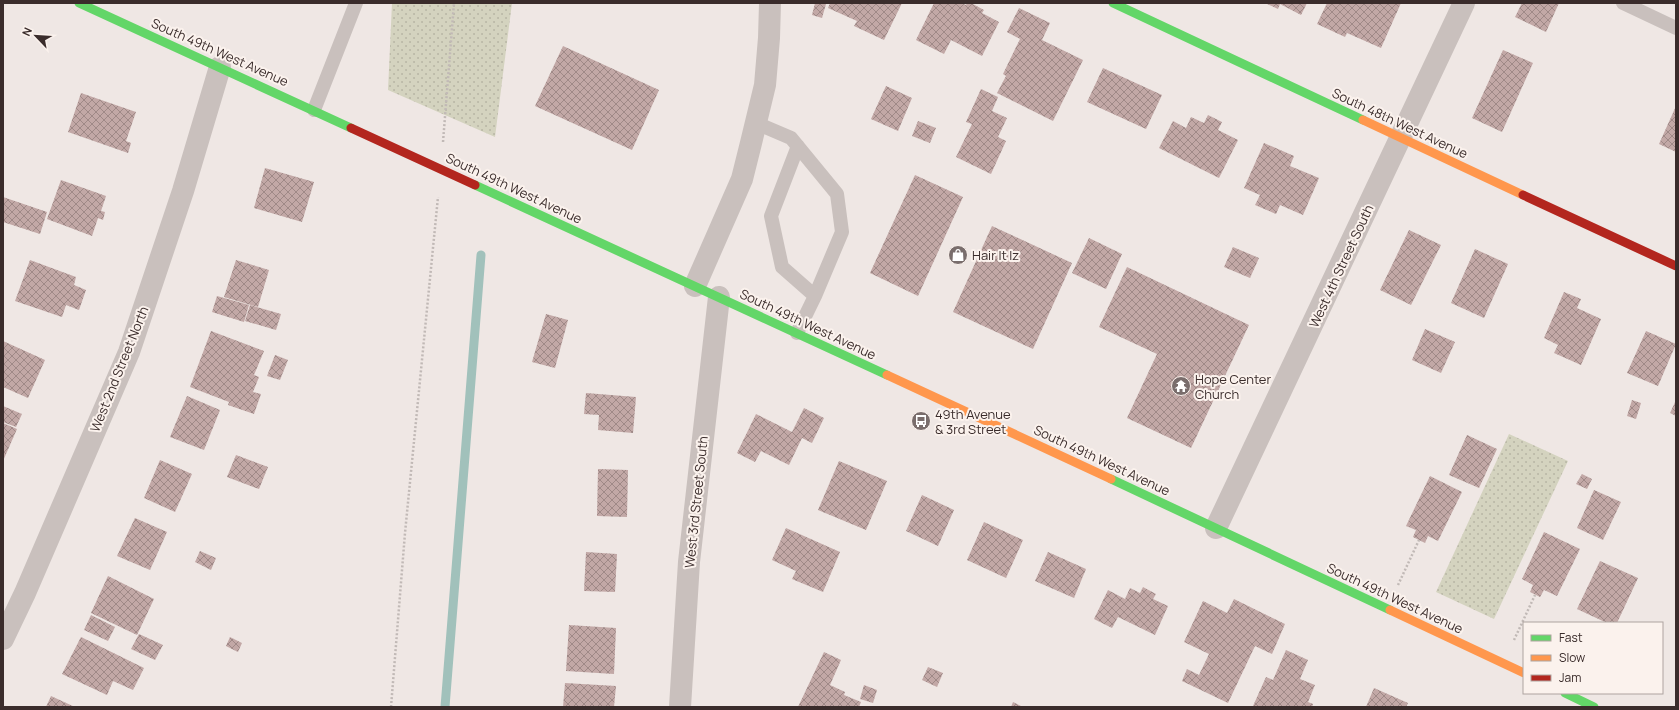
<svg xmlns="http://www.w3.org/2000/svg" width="1679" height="710" viewBox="0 0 1679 710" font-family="Manrope,sans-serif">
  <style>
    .grass { fill: url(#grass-dots) }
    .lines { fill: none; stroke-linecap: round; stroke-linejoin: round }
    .stream { stroke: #a1c1bb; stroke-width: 9 }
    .building { fill: url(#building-cross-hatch) }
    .path { stroke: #c1b9b6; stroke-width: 2.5; stroke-dasharray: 2 2; stroke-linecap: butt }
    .lane { stroke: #c9c0bd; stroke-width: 14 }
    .street { stroke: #c9c0bd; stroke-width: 22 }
    .fast { stroke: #63d668; stroke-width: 9 }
    .slow { stroke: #ff974d; stroke-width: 9 }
    .jam { stroke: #b3261e; stroke-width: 9 }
    .labels { text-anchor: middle; stroke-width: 4; stroke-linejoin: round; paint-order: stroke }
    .street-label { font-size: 13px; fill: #3a2c2b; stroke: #fbf2ed }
    .poi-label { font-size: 13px; fill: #3a2c2b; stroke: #fbf2ed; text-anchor: start }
  </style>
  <defs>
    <pattern id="grass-dots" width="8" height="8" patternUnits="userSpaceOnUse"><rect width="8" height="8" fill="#d4d3bf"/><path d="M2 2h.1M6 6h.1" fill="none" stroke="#b7b5a4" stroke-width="1.8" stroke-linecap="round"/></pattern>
    <pattern id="building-cross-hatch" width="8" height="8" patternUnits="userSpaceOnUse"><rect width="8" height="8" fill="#c2a8a6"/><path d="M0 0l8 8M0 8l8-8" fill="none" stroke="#9f8987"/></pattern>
  </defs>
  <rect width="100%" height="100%" fill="#efe7e4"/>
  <path class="grass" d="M392,3H512L495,137L388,90Z
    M1509,434L1568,461L1494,619L1436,592Z"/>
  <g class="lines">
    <path class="stream" d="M445,707L481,255"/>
  </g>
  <path class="building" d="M815,3L826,4L822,18L812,15Z
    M830,3H902L884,40L854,26L857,21L828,8Z
    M934,3H961L966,5L967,3H971L984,10L982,13L999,22L982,56L951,40L944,54L916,40Z
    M1265,3H1307L1301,15L1280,4L1278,9Z
    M1327,3H1401L1381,48L1347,33L1345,37L1317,24Z
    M1522,3H1559L1546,32L1515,17Z
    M1019,8L1050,23L1042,40L1083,60L1053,121L997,93L1006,76L1003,74L1020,39L1007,32Z
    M563,46L659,90L632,150L535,106Z
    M1503,50L1533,63L1502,132L1472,118Z
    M1103,68L1162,95L1146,129L1087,102Z
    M886,86L912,98L898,131L871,119Z
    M981,89L998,97L992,111L1007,118L998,137L1006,141L991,174L956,157L972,124L966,122Z
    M81,93L136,112L126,141L131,143L128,153L68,132Z
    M1676,106V152L1659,144Z
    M1208,115L1222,122L1218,130L1238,140L1219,178L1159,148L1173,121L1186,128L1191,117L1204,123Z
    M918,121L936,128L930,143L912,136Z
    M1264,143L1294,156L1290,166L1319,178L1303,215L1280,205L1276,214L1255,205L1260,195L1244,188Z
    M265,168L314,182L302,222L254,208Z
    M915,175L963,197L918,296L870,273Z
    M61,180L106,196L101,211L105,212L103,220L98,218L92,236L47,219Z
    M3,197L47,212L40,234L3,222Z
    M992,226L1072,263L1033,349L953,312Z
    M1409,230L1441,245L1411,305L1380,290Z
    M1089,238L1122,254L1106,289L1072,273Z
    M1233,247L1259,258L1250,278L1224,267Z
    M1475,249L1508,264L1484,318L1451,303Z
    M30,260L76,277L74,285L86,290L79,310L66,305L62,317L15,301Z
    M236,260L269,270L258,307L224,297Z
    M1127,267L1249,325L1191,448L1127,418L1157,354L1099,327Z
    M1564,292L1581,299L1577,308L1601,319L1581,365L1554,353L1558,345L1544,338Z
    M217,296L249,305L244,322L212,312Z
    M250,305L281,314L276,330L245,321Z
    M546,314L568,320L555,368L532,362Z
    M1425,329L1455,342L1441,373L1412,360Z
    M211,331L264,351L254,375L259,377L253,392L261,394L254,414L228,405L229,402L190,387Z
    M1646,331L1676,344L1658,386L1627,373Z
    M3,341L45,360L28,398L3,387Z
    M275,355L288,360L280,380L267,376Z
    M586,393L636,397L633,433L598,430L599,415L584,414Z
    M187,396L220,410L204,450L170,437Z
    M1632,400L1641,403L1636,419L1627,416Z
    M1676,400V416L1670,413Z
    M3,406L22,414L16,427L3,422Z
    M804,408L824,418L812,443L802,438L789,465L761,451L755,462L737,453L756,414L792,432Z
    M3,423L17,429L3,461Z
    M1467,435L1497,449L1479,488L1449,475Z
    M236,455L268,467L259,489L227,477Z
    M160,460L192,474L175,512L144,498Z
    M839,461L887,481L866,530L818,510Z
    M598,469L628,470L627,517L597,516Z
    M1582,474L1592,479L1587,489L1576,484Z
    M1430,476L1462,492L1438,541L1428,536L1425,543L1413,537L1416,530L1406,526Z
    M1594,490L1621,502L1603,540L1577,528Z
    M922,495L954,510L938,546L906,531Z
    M135,518L167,532L150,570L117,556Z
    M984,522L1023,540L1006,578L967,560Z
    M786,528L840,552L823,592L792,579L796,571L772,560Z
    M1544,532L1580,549L1557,596L1544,590L1540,597L1530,592L1533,585L1522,579Z
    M200,551L216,558L211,570L195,562Z
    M586,552L617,554L615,592L584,591Z
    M1048,552L1086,569L1074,598L1035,581Z
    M1600,561L1638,578L1617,623H1607L1577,609Z
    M108,576L154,599L137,635L91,613Z
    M1143,587L1156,594L1153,599L1168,606L1155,635L1118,617L1112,628L1094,619L1108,590L1125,599L1130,588L1140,593Z
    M1234,599L1285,624L1272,654L1255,646L1228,703L1182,681L1187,669L1199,675L1209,654L1184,642L1203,601L1227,613Z
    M91,615L115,627L108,641L84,630Z
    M569,625L616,628L614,674L566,671Z
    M139,634L163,645L155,660L131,649Z
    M81,637L144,668L133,690L113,681L107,695L62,674Z
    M230,637L242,643L238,652L226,646Z
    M1286,650L1308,660L1300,679L1315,685L1308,702L1313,704L1312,707L1253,706L1266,677L1273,680Z
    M824,652L841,660L830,685L845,692L844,695L861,702L859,707H798Z
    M928,667L943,673L937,687L922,680Z
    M565,683L616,686L614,707H563Z
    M864,685L877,690L873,703L860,699Z
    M1374,688L1408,703L1406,707H1366Z
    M51,696L75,707H46Z
    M1013,702L1023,707H1011Z"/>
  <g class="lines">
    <path class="path" d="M443,142L454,3
      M1398,585L1419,540
      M1514,640L1535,595
      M391,707L405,533L438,197"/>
    <path class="lane" d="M1623,3L1676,28
      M314,110L356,3
      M756,123L791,138L837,194L842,232L815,296L797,333
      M798,146L771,216L782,267L815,296"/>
    <path class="street" d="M695,286L742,179L751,143L765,85L769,38L770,3
      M1216,528L1464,3
      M3,639L25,593L129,352L183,191L220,67
      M680,707L689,562L719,297"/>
    <path class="fast" d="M79,3L351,128
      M1113,3L1363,120
      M475,185L887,375
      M1111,479L1390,610
      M1565,693L1594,707"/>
    <path class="slow" d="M1363,120L1523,195
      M887,375L1111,479
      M1390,610L1524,673"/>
    <path class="jam" d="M351,128L475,185
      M1523,195L1676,266"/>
  </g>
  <defs>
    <symbol id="shop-disc" viewBox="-11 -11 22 22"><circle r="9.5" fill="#796d6c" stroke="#fbf2ed"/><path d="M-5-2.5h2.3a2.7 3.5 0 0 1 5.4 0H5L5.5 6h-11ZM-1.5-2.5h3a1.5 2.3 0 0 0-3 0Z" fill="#fff"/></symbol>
    <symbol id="temple-disc" viewBox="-11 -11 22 22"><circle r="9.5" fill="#796d6c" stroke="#fbf2ed"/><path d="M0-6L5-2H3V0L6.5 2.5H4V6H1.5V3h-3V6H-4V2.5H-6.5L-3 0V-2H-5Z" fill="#fff"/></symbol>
    <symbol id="bus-disc" viewBox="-11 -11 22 22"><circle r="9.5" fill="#796d6c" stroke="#fbf2ed"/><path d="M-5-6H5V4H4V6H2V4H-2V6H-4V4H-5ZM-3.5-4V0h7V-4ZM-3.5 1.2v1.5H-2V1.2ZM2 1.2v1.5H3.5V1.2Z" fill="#fff"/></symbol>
  </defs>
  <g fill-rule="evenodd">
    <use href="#shop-disc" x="947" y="244" width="22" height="22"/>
    <use href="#temple-disc" x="1170" y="375" width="22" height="22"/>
    <use href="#bus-disc" x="910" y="410" width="22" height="22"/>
  </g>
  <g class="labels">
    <g class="street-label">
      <text transform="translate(220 52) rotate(24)" y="5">South 49th West Avenue</text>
      <text transform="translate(1400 123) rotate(25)" y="5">South 48th West Avenue</text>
      <text transform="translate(514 188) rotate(25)" y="5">South 49th West Avenue</text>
      <text transform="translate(1341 266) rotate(-65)" y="5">West 4th Street South</text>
      <text transform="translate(808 324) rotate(25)" y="5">South 49th West Avenue</text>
      <text transform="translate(119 369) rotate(-68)" y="5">West 2nd Street North</text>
      <text transform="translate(1102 460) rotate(25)" y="5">South 49th West Avenue</text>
      <text transform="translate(696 502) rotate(-84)" y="5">West 3rd Street South</text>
      <text transform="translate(1395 598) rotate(25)" y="5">South 49th West Avenue</text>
    </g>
    <g class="poi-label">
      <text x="972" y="260">Hair It Iz</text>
      <text x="1195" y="384">Hope Center<tspan x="1195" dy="15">Church</tspan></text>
      <text x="935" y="419">49th Avenue<tspan x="935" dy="15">&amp; 3rd Street</tspan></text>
    </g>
  </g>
  <rect width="1679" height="710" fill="none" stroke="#3a2c2b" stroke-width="8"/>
  <rect x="1523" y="622" width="140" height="72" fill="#fbf2ed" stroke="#aea39f"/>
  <rect x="1531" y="635" width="20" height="6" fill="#63d668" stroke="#aea39f"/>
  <text x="1559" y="642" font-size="12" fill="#3a2c2b">Fast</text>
  <rect x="1531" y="655" width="20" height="6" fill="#ff974d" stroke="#aea39f"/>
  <text x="1559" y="662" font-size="12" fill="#3a2c2b">Slow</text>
  <rect x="1531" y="675" width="20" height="6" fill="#b3261e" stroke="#aea39f"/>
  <text x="1559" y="682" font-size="12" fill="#3a2c2b">Jam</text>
  <g transform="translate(36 36) rotate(295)" stroke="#fbf2ed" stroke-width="3" paint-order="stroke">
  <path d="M0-3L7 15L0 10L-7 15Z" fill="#3a2c2b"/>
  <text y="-6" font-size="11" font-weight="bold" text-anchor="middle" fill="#3a2c2b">N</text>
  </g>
</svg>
